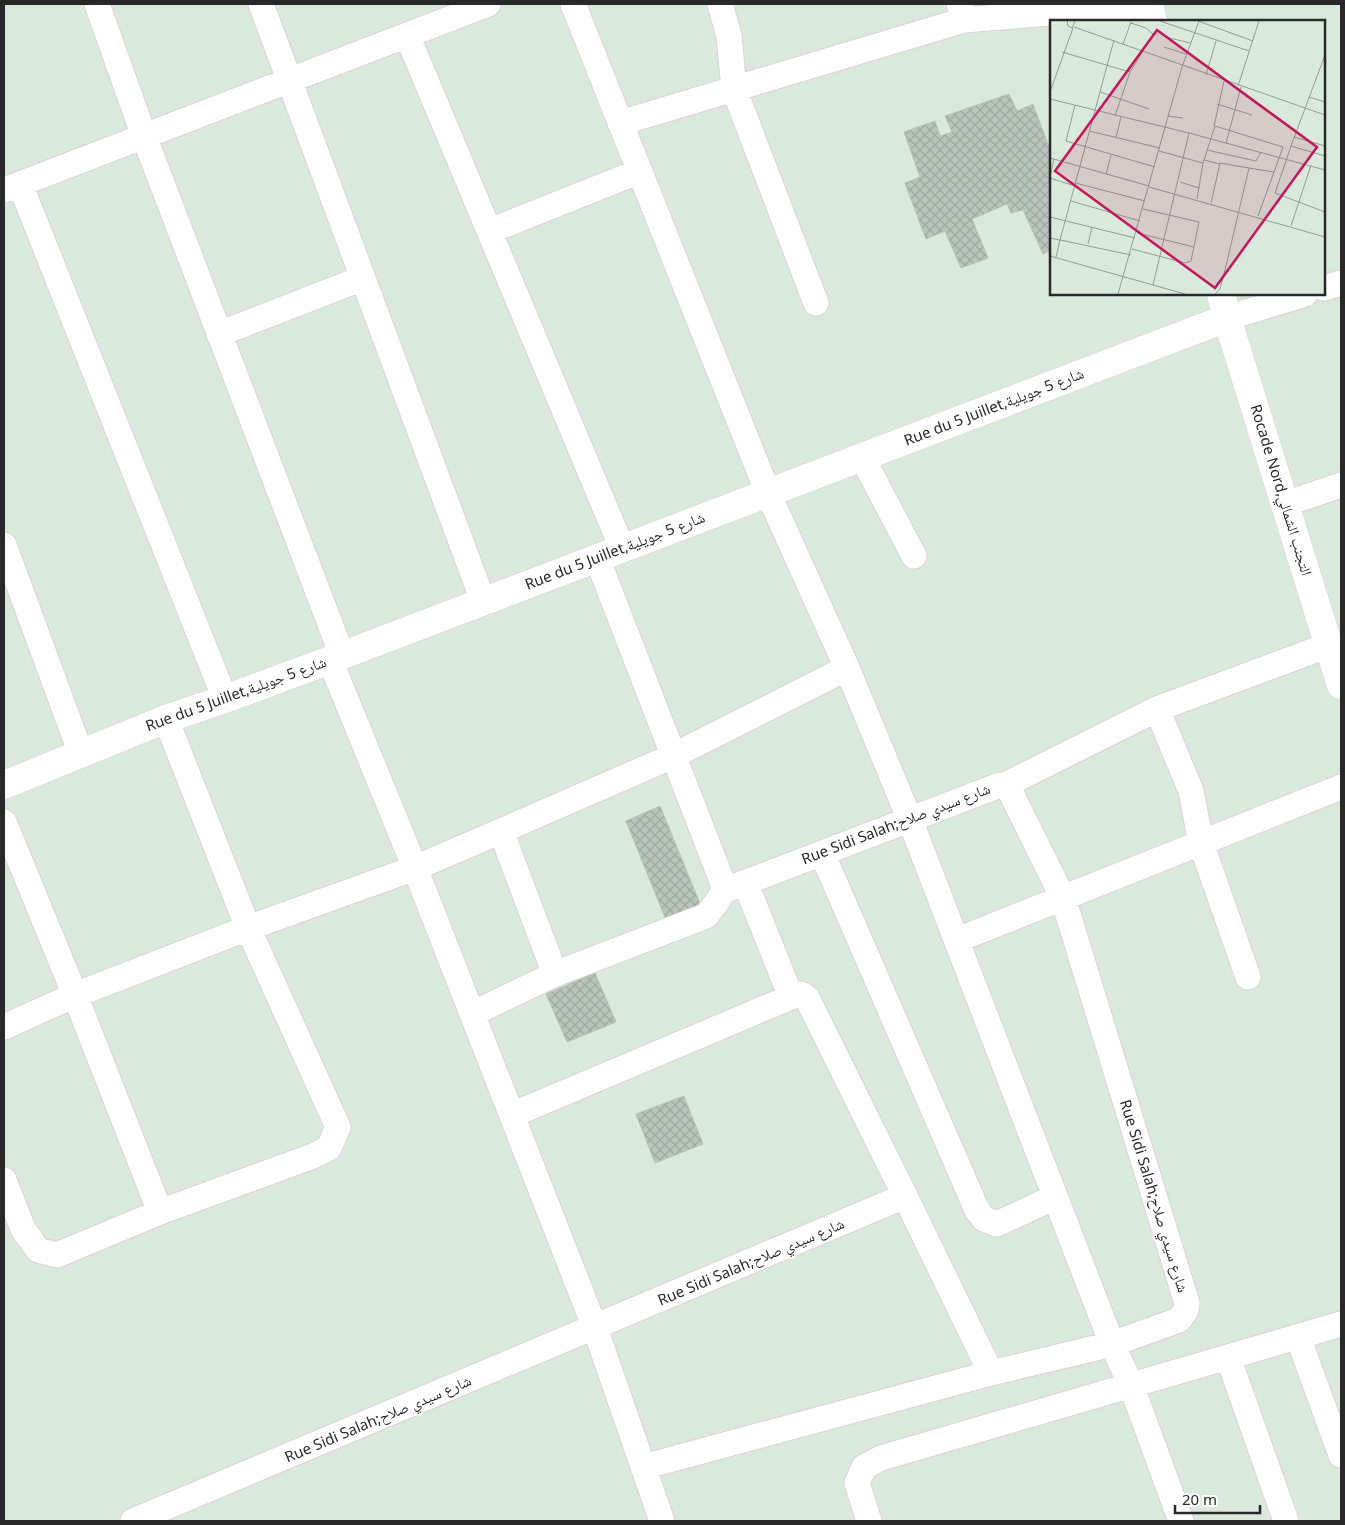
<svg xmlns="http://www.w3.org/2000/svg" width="1345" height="1525" viewBox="0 0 1345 1525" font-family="'Noto Sans','Noto Naskh Arabic',sans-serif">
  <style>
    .building { fill: url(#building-cross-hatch); stroke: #b3c5b7 }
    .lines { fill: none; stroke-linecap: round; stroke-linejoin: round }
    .street-casing { stroke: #e1ced9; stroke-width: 27 }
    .secondary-casing { stroke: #e1ced9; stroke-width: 29 }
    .street { stroke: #fff; stroke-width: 25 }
    .secondary { stroke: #fff; stroke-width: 28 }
    .labels { text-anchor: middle; stroke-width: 4; stroke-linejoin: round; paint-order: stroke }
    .street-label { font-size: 15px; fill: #282828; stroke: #fff }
    .inset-road { fill: none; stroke: #929c94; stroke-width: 1 }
    .view { fill: #c2185b; fill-opacity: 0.15; stroke: #c2185b; stroke-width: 2.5 }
    .inset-edge { fill: none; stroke: #282828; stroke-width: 2.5 }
  </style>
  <defs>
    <pattern id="building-cross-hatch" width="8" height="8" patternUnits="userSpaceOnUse" patternTransform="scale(1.25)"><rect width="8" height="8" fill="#b9c5bb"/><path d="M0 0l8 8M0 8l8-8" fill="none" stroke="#9fa9a1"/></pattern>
  </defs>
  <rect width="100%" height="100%" fill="#d9eadc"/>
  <path class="building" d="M1009,94L1017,111L1033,104L1049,147L1051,146V256L1049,251L1043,254L1023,210L1011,213L1007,204L972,219L988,258L961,268L945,231L926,239L905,183L920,177L904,132L935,121L940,136L952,132L945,116Z
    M660,806L701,906L666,920L626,821Z
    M595,973L616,1022L567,1042L546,994Z
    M684,1096L703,1144L655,1163L636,1114Z"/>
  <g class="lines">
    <defs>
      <path id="street" d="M97,4L144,136L342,655
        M261,4L483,601
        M720,4L729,36L734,89L816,303
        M959,4L964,20L1149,5
        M407,35L622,548
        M620,123L964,20
        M20,184L225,699
        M4,190L488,4
        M490,231L640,171
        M1324,288L1341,283
        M1227,318L1305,294
        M219,334L363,278
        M862,457L914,556
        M1285,504L1341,485
        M4,545L81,754
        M330,660L415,868L595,1328L662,1521
        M847,668L910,820L1112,1344L1131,1385L1181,1521
        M1157,709L1191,791L1201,843L1248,977
        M1005,785L1157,709L1329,645
        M4,822L75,995L160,1212
        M501,831L555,974
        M822,853L977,1210L984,1219L997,1224L1055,1197
        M745,882L791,997
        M957,940L1341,787
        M472,1014L555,974L706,916L717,902L726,887
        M4,1027L75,995L248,928L415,868L501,831L673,756L847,668L768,493L573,4
        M512,1115L791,997L801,994L807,998L905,1196
        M4,1180L23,1229L38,1250L57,1255L160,1212L313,1156L329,1148L338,1127L248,928L166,719
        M1298,1337L1341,1455
        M643,1467L991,1373
        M133,1521L905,1196L991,1373L1112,1344L1179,1320L1186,1310L1187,1303L1063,898L1009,789L1005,785H1000L731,888L726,887L722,881L597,558
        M869,1521L857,1483L864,1467L881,1458L1228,1357
        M1286,1521L1228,1357L1341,1324"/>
      <path id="secondary" d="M1149,4L1153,21
        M1221,294L1227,318L1341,685
        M4,785L166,719L225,699L330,660L1227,318"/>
    </defs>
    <use href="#street" class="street-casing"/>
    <use href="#secondary" class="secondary-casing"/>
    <use href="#street" class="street"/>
    <use href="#secondary" class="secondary"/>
  </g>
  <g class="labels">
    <g class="street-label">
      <text transform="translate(994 407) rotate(-21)" y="5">Rue du 5 Juillet,شارع 5 جويلية</text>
      <text transform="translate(1281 490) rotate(73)" y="5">Rocade Nord,التجنب الشمالي</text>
      <text transform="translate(615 551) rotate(-21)" y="5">Rue du 5 Juillet,شارع 5 جويلية</text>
      <text transform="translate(236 694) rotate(-20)" y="5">Rue du 5 Juillet,شارع 5 جويلية</text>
      <text transform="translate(896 824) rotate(-21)" y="5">Rue Sidi Salah;شارع سيدي صلاح</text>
      <text transform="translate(1154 1196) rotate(73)" y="5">Rue Sidi Salah;شارع سيدي صلاح</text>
      <text transform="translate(751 1262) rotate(-23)" y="5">Rue Sidi Salah;شارع سيدي صلاح</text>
      <text transform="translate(378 1419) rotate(-23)" y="5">Rue Sidi Salah;شارع سيدي صلاح</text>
    </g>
  </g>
  <g transform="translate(1050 20)">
    <rect width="275" height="275" fill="#d9eadc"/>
    <path class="inset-road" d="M17,1L18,6L22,8L25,1M110,1L199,31M148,1L203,21M81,3L96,8L103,14M24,7L275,95M116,17L140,23M73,24L81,2M114,27L136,34M12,32L80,52L93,31M275,35L241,126L275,136M156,55L166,21M188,66L209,1M0,72L23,8M50,72L99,89M259,77L275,82M0,79L139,113L103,265M167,84L202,95M25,85L16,121L105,147M65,96L80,52M118,96L133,98M164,106L174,61M39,111L110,128M139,113L275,150M244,117L275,126M66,118L71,97M176,123L191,67M241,126L225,173L275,192M157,130L206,141L211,132M109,131L153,143L165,106L233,127L224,152L199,148L175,250L170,269L165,274M0,138L99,166M154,140L170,144M56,154L61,135M0,157L4,139M0,158L25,166M130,162L149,168M25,163L95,181M99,167L275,217M147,179L153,143M21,181L90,201M161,183L170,143L199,148M208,196L224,152M0,197L85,218M241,206L261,145M87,213L144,227M0,218L10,220L64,20M38,224L42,207M82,229L135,243L141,241L149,202L93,189M0,236L135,274M6,237L10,220L81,235M68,274L132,47L149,1"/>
    <path class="view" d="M107,10L267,127L165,268L5,151Z"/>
    <rect width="275" height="275" class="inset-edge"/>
  </g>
  <rect width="1345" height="1525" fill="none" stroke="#282828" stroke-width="10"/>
  <path d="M1175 1505v8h85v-8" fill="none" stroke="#282828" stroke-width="2.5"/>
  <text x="1182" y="1505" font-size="15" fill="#282828" stroke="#ffffff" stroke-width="4" paint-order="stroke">20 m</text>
</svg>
